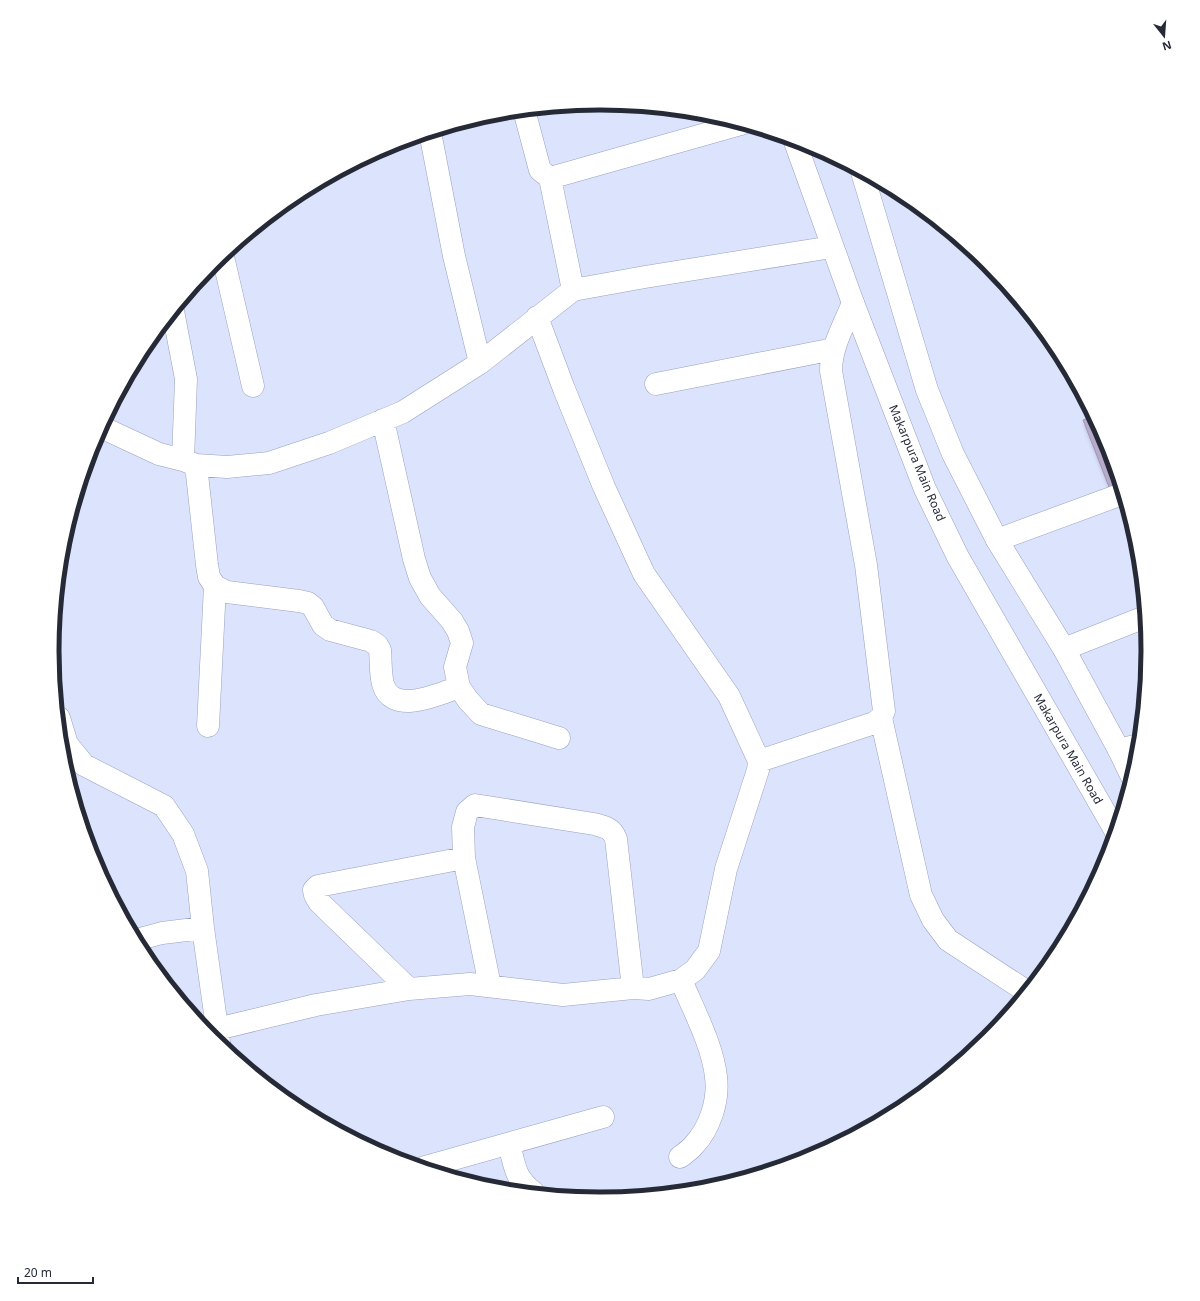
<svg xmlns="http://www.w3.org/2000/svg" width="1200" height="1301" viewBox="0 0 1200 1301" font-family="'Noto Sans',sans-serif">
  <style>
    .building { fill: #b7abcb; stroke: #9f94b2; filter: url(#shadow) }
    .lines { fill: none; stroke-linecap: round; stroke-linejoin: round }
    .minor-casing { stroke: #98a2c1; stroke-width: 23 }
    .highway-casing { stroke: #98a2c1; stroke-width: 23 }
    .minor { stroke: #fff; stroke-width: 22 }
    .highway { stroke: #fff; stroke-width: 22 }
    .labels { text-anchor: middle; stroke-width: 3; stroke-linejoin: round; paint-order: stroke }
    .street-label { font-size: 12px; fill: #262a36; stroke: #fff }
    .rim { fill: none; stroke: #262a36; stroke-width: 5 }
  </style>
  <defs>
    <filter id="shadow"><feDropShadow dx="2.5" dy="4.5" stdDeviation="2" flood-color="#0004"/></filter>
  </defs>
  <rect width="100%" height="100%" fill="#dbe3fd"/>
  <path class="building" d="M1093,416L1106,441L1121,488L1111,492L1083,420Z"/>
  <g class="lines">
    <defs>
      <path id="minor" d="M524,110L540,170L550,178
        M430,132L454,256L480,363
        M224,261L253,386
        M573,290L550,178L741,124
        M173,311L186,379L183,460
        M656,384L834,349
        M383,420L414,559L420,578L430,596L452,621L458,631L462,643L455,667L459,687L468,700L481,714L559,738
        M101,427L159,454L183,460L196,465L227,467L269,463L329,443L403,412L480,363L573,290L645,277L832,247
        M196,465L207,565L209,577L215,586L227,592L299,601L308,603L313,607L323,625L330,630L371,641L377,645L380,650C381,660 380,673 383,684C392,716 439,694 459,687
        M997,540L1122,494
        M1064,649L1145,617
        M59,718L67,744L84,765L164,806L183,834L197,871L203,928
        M881,718L921,895L933,920L948,940L1026,991
        M208,726L215,586
        M1119,750L1139,745
        M759,761L874,723L881,718L884,711L866,565L831,371C831,347 844,325 853,303
        M136,940L162,933L203,928L219,1042
        M490,986L464,858L463,827L467,812L475,805L594,824C605,827 612,828 616,839L633,988
        M409,989L319,902L315,895L314,890L318,886L464,858
        M217,1029L316,1005L409,989L470,984L563,995L633,988L649,989L681,980L695,970L709,951L726,869L758,770L759,761L729,696L644,574L604,487L564,389L537,317
        M509,1144C515,1166 514,1177 533,1192
        M680,1157C685,1153 690,1150 694,1145C710,1128 719,1100 716,1077C713,1046 693,1009 681,980
        M425,1167L603,1117"/>
      <path id="highway" d="M794,139L853,303L925,489L958,557L1115,830
        M862,172L927,390L953,454L997,540L1064,649L1119,750L1132,777"/>
    </defs>
    <use href="#minor" class="minor-casing"/>
    <use href="#highway" class="highway-casing"/>
    <use href="#minor" class="minor"/>
    <use href="#highway" class="highway"/>
  </g>
  <g class="labels">
    <g class="street-label">
      <text transform="translate(917 463) rotate(67)" y="4">Makarpura Main Road</text>
      <text transform="translate(1068 749) rotate(60)" y="4">Makarpura Main Road</text>
    </g>
  </g>
  <path d="M0 0H1200V1301H0ZM59 651a541 541 0 1 1 1082 0a541 541 0 1 1-1082 0Z" fill="#fff" fill-rule="evenodd"/>
  <path class="rim" d="M59 651a541 541 0 1 1 1082 0a541 541 0 1 1-1082 0Z"/>
  <g transform="translate(1164 36) rotate(163)" stroke="#ffffff" stroke-width="3" paint-order="stroke">
  <path d="M0-3L7 15L0 10L-7 15Z" fill="#262a36"/>
  <text y="-6" font-size="11" font-weight="bold" text-anchor="middle" fill="#262a36">N</text>
  </g>
  <path d="M18 1277v6h75v-6" fill="none" stroke="#262a36" stroke-width="2"/>
  <text x="24" y="1277" font-size="12" fill="#262a36" stroke="#ffffff" stroke-width="3" paint-order="stroke">20 m</text>
</svg>
